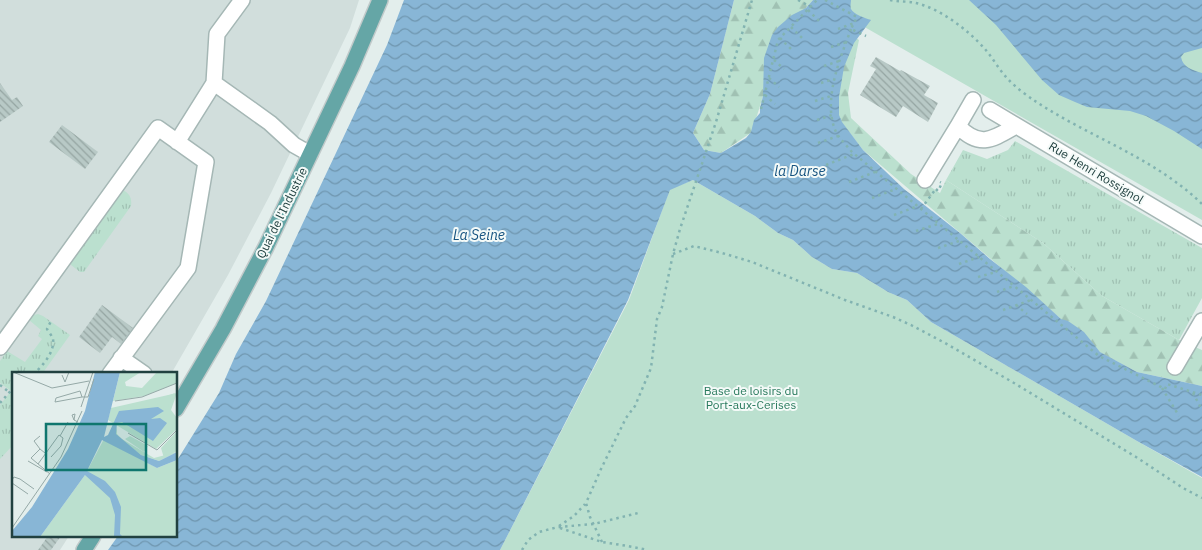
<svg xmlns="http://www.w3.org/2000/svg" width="1202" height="550" viewBox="0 0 1202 550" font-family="'IBM Plex Sans',sans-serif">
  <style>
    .built { fill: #d1dedc }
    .grass { fill: url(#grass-tufts) }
    .forest { fill: url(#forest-firs) }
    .park { fill: #bbe0cf }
    .water { fill: url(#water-waves) }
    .building { fill: url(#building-back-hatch) }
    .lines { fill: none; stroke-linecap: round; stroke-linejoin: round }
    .minor-casing { stroke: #a5b7b5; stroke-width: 18 }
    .major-casing { stroke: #c1caca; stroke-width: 18 }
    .path { stroke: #82b3b1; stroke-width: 2.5; stroke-dasharray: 2.5 4; stroke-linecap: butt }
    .minor { stroke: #fff; stroke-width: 15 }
    .major { stroke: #65a6a6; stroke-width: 15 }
    .labels { text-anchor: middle; stroke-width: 4; stroke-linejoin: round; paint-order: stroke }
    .street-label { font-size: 12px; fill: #214140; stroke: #f4faf8 }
    .park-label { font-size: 12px; fill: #297a5d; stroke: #f4faf8 }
    .water-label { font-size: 14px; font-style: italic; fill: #175481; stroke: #f4faf8 }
    .inset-road { fill: none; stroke: #95a9a7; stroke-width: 1 }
    .view { fill: #0f766e; fill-opacity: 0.15; stroke: #0f766e; stroke-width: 2.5 }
    .inset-edge { fill: none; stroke: #214140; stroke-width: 2.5 }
  </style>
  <defs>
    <pattern id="grass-tufts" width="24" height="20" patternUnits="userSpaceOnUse" patternTransform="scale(1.25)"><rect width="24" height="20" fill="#bbe0cf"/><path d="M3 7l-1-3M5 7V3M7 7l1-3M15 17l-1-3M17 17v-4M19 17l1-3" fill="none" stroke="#a0c1b3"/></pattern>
    <pattern id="forest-firs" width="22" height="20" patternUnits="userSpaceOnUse" patternTransform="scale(1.25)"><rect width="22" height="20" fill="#bbe0cf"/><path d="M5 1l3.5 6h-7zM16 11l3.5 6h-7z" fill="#a0c1b3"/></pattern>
    <pattern id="water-waves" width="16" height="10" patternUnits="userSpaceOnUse" patternTransform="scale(1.25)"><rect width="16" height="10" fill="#88b6d6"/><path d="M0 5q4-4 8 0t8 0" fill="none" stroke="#6f96af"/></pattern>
    <pattern id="building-back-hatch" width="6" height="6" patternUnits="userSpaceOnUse" patternTransform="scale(1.25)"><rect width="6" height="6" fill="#b8c9c6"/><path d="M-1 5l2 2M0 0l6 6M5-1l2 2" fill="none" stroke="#95a5a2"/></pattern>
  </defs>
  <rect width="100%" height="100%" fill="#e3eeec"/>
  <path class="built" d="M0,0H359L350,28L271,193L228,275L171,374H14V536H69L60,550H0Z"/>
  <path class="grass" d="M1015,141L1202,248V298L1179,340L1102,296L1043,243L946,180L963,150L987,159L1008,150Z
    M123,190C130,194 132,198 131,206L84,272H80L71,265V262Z
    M38,314L43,316L70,335L42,374H14V444L0,459V405L11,391L0,383V361L7,351L25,362L42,339L38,336L41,330L29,320L34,315Z"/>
  <path class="forest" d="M734,0H813L806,8L763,96L752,132L721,153L704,150L693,133L710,94Z
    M852,35L859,40L848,93L851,118L911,174L940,193L946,180L1043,243L1102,296L1179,340L1202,350V386L1137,372L1101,353L863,150L836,115L838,79Z"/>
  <path class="park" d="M818,0H1202V220L861,25Z
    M693,180L755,216L778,233L793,240L812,257L832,269L857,273L888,292L907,300L931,322L1137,441L1202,478V550H500L629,300L670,189Z"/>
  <path class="water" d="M404,0H734L710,94L693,133L704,150L721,153L746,138L751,132L754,120L760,113V108L763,96L764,58L772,35L778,27L792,15L806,8L813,0H851C851,2 850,7 851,9C853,14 865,18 871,20L854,43L844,67L839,97V115L842,122L863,150L904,189L960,233L990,259L1026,287L1061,319L1068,321L1084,332L1100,352L1137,372L1202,386V477L1137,441L931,322L907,300L888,292L857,273L832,269L812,257L793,240L778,233L755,216L693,180L670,190L628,300L500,550H108L118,536H176V462L219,393L236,354L266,301L387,45Z
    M969,0H1202V48L1184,53L1181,57C1183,68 1193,70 1202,73V149L1174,131L1146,116L1130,111L1087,107L1075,102L1059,95L1042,80L996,25Z"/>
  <path class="building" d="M876,57L900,71L901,70L930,86L924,95L938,103L928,122L903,106L896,117L860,95L876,69L870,66Z
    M0,83L12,100L17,97L23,106L0,122Z
    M62,125L98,152L85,169L49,142Z
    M102,305L133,328L121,344L112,337L100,353L79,337Z
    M48,536H61L51,550H38Z"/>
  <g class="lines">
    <defs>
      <path id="minor" d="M214,83L270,123L294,145L310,154
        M973,100L958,126C980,149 993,139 1016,126
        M990,110L1202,236
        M177,142L214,83L217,34L242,0
        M925,180L958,126
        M0,347L158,128L206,162L188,268L110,374
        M121,358L144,374
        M1175,367L1202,321"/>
      <path id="major" d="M176,409L223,329L266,247L352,66L380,0
        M84,550L93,536"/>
    </defs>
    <use href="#minor" class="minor-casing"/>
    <use href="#major" class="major-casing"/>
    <path class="path" d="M798,0L811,7
      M825,0L857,17L851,29L866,36
      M890,0C899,2 908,1 916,3C941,9 968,30 985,49C993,58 999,70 1008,79C1015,87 1026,95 1035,101C1089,137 1155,158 1202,204
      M808,10L820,22
      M791,27L804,40
      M838,29L854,23
      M851,29C840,59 821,103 837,134C841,140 847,146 852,152L1099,356L1165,389L1167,384L1202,395
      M780,38L793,51
      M831,47L847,42
      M774,60L784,69
      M824,66L839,61
      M769,78L779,87
      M821,83L834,79
      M765,95L775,104
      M815,101L831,96
      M761,109L778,40L817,0
      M817,120L832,115
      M818,143L838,136
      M826,165L854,154
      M849,182L875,172
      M936,189L938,191L942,183L940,182
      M872,198L896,189
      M921,209L935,190
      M894,215L918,206
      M916,231L938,224
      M938,248L959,241
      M673,254L694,246L722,253L752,262L845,300L893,317L911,325L945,343L1014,383L1136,457L1183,488L1202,498
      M959,264L979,257
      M978,277L996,272
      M997,292L1014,286
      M1016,305L1027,314
      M1003,310L1031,300
      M33,374C42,367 55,352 53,339C52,336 49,332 47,329L51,321
      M0,385L9,392
      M1162,388L1179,416
      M1193,393L1202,410
      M0,403L14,387
      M559,526L574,516L585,504
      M560,528L602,542L628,546L648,550
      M602,542L590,517L586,503L601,469L626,418L635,406L651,368L657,319L662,307L673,254L680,229L716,122L752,0
      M522,550L528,540L539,532L558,527L594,524L638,513"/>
    <use href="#minor" class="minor"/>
    <use href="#major" class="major"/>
  </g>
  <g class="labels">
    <g class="street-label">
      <text transform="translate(1096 173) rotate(31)" y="4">Rue Henri Rossignol</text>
      <text transform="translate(282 213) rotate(-64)" y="4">Quai de l'Industrie</text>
    </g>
    <g class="park-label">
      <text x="751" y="395">Base de loisirs du<tspan x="751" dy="14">Port-aux-Cerises</tspan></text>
    </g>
    <g class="water-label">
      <text x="800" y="176">la Darse</text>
      <text x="479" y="240">La Seine</text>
    </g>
  </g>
  <g transform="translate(12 372)">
    <rect width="165" height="165" fill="#e3eeec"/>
    <path d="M164,60L165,79L152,86L149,76ZM118,64L136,74L132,80L113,67Z" fill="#bbe0cf"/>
    <path d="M108,0H129L113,10L114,14L130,16L145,0H165V11L132,24L101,29ZM105,55V62L110,67L142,86L165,80L147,89L129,83L106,65L103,62Z" fill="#bbe0cf"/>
    <path d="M165,21L159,38L165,46V57L144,77L96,48L99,36ZM92,67L145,96L165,88V165H28L73,103Z" fill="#bbe0cf"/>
    <path d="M163,21L154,38L143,30L146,27Z" fill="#bbe0cf"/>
    <path d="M83,0H108L92,65L96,63L107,39L146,35L152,39L139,47L148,46L155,51L141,69L110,50L105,51L104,62L129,83L147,89L165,80V88L145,96L90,68L75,99L93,109L103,120L109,135L108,162L111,165H102L103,143L98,126L73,103L28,165H0V159L20,135L56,77L73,39Z" fill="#88b6d6"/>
    <path class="inset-road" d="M1,0L40,16L77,9M50,3L53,10L57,0M70,25L43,30L44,26L68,19L70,25H76L82,7M103,29L130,25L165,11M69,35L81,0M62,48L60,43L63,42L62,48L66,50M116,61L145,78L165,58M48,64L56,50M28,77L22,69L28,64M33,81L28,77L19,86L38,102M16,89L35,100M26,92L47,63L51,66L49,74L39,85M0,108L2,105L8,107L22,117M0,111L16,122M0,156L49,85L70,39"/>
    <path class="view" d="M34,52H134V98H34Z"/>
    <rect width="165" height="165" class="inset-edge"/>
  </g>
</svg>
